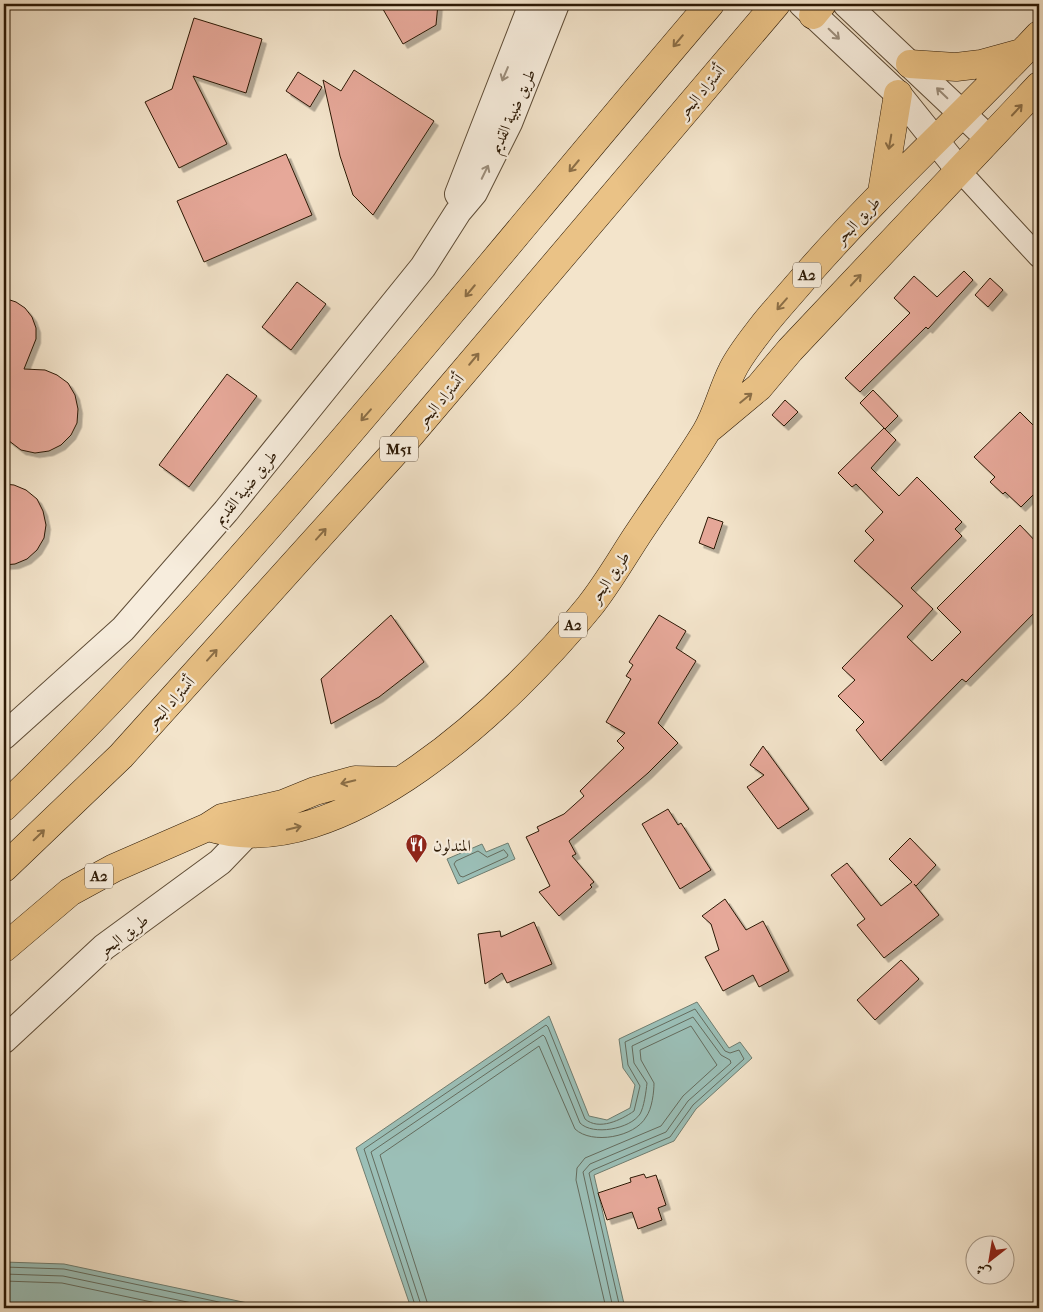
<svg xmlns="http://www.w3.org/2000/svg" width="1043" height="1312" viewBox="0 0 1043 1312" font-family="'IM FELL French Canon',Amiri,serif">
  <style>
    .water { fill: #9bbfb7; stroke: #6f7d70 }
    .lines { fill: none; stroke-linecap: round; stroke-linejoin: round }
    .shore { stroke: #646c5e; stroke-width: 1 }
    .building { fill: #e6a899; stroke: #2c1905; filter: url(#shadow) }
    .minor-casing { stroke: #5e4c36; stroke-width: 23 }
    .tertiary-casing { stroke: #5e4c36; stroke-width: 28 }
    .trunk-casing { stroke: #2c1905; stroke-width: 29 }
    .motorway-casing { stroke: #2c1905; stroke-width: 29 }
    .minor { stroke: #f7eddd; stroke-width: 21 }
    .tertiary { stroke: #f7eddd; stroke-width: 26 }
    .trunk { stroke: #eac286; stroke-width: 28 }
    .motorway { stroke: #eac286; stroke-width: 28 }
    .oneway { stroke: #9c8e7c }
    .oneway2 { stroke: #8b6e46 }
    .labels { text-anchor: middle; stroke-width: 4.5; stroke-linejoin: round; paint-order: stroke }
    .shield { fill: #f7eddd; stroke: #695946; stroke-width: 1 }
    .shield-label { font-size: 15px; font-weight: bold; fill: #2c1905 }
    .street-label { font-size: 16px; fill: #2c1905; stroke: #f7eddd }
    .poi-label { font-size: 16px; fill: #2c1905; stroke: #f7eddd; text-anchor: start }
  </style>
  <defs>
    <filter id="shadow"><feDropShadow dx="4.5" dy="4.5" stdDeviation="0" flood-color="#0004"/></filter>
  </defs>
  <rect width="100%" height="100%" fill="#f3e4cb"/>
  <filter id="stains"><feTurbulence type="fractalNoise" baseFrequency=".004" numOctaves="4"/><feColorMatrix values="0 0 0 0 .2 0 0 0 0 .09 0 0 0 0 .02 0 0 0 .5 -.17"/></filter>
  <radialGradient id="worn" r=".72"><stop offset=".6" stop-color="#630" stop-opacity="0"/><stop offset="1" stop-color="#630" stop-opacity=".3"/></radialGradient>
  <path class="water" d="M508,843L515,859L458,884L447,859L482,844L486,852Z
    M697,1002L729,1048L740,1042L752,1058L696,1109L674,1141L594,1175L625,1308H411L356,1148L549,1016L589,1116L607,1120L630,1108L635,1085L623,1068L619,1039Z
    M4,1262L64,1264L271,1308H4Z"/>
  <g class="lines">
    <path class="shore" d="M504,850L508,855L507,857L463,877L460,876L454,864L456,861L478,851L487,857Z
      M4,1267L64,1269L247,1308
      M4,1274L63,1276L216,1308
      M4,1281L62,1283L180,1308
      M416,1308L364,1149L546,1025L548,1027L585,1119C599,1131 621,1120 634,1111L640,1086L628,1065L625,1042L695,1009L725,1051L730,1053L739,1050L744,1059L693,1105L670,1137L593,1170L589,1173L620,1308
      M422,1308L371,1152L543,1035L545,1037L580,1123C593,1136 630,1129 640,1114C644,1107 646,1092 647,1083L634,1063L632,1046L693,1017L721,1055L730,1060L731,1063L688,1101L666,1132L590,1164L583,1172L613,1308
      M429,1308L380,1155L539,1046L575,1129C592,1145 635,1137 646,1117C652,1109 654,1092 654,1083L641,1060L640,1050L691,1026L717,1065L683,1096L661,1126L585,1158L577,1168L576,1180L606,1308"/>
  </g>
  <path class="building" d="M380,4H438L436,25L403,44Z
    M194,18L262,39L246,93L193,76L227,144L179,168L145,102L172,89Z
    M354,70L434,121L373,215L353,195L340,156L323,80L341,91Z
    M298,72L322,87L310,107L286,91Z
    M286,154L312,215L204,262L177,201Z
    M964,271L973,280L928,329L926,327L860,392L845,378L910,313L894,298L914,276L937,297Z
    M990,278L1003,290L988,307L975,295Z
    M297,282L326,304L291,350L262,327Z
    M4,298L16,302L25,308L32,317L36,328V339L24,369L45,370L57,375L68,383L75,395L78,409L77,423L71,435L61,445L49,451L35,453L21,450L4,437Z
    M227,374L257,396L189,487L159,465Z
    M873,390L898,416L885,429L860,403Z
    M785,400L798,412L784,426L772,415Z
    M1020,412L1039,431V489L1021,507L1005,492L1003,494L990,482L995,477L974,457Z
    M884,428L896,440L871,468L899,496L917,477L962,522L955,529L962,536L911,588L933,609L907,637L932,661L961,632L937,608L1020,525L1039,545V608L966,682L962,679L881,761L856,730L864,722L838,696L855,680L842,668L903,606L854,561L874,540L865,531L883,512L856,484L852,487L838,473Z
    M4,484L14,485L26,490L37,499L43,511L46,525L44,538L37,550L27,559L15,564L4,565Z
    M708,517L723,522L714,549L699,543Z
    M391,615L424,662L379,697L331,724L321,679Z
    M659,615L686,631L676,648L696,661L658,723L678,743L648,773L569,841L576,854L572,856L594,882L590,885L592,887L559,916L539,892L550,886L526,837L539,831L537,827L564,814L584,796L580,791L624,748L617,741L625,733L606,722L631,679L626,676L633,665L629,662Z
    M763,746L809,809L778,829L747,787L764,775L750,765Z
    M668,809L678,825L681,823L711,870L680,889L642,824Z
    M910,838L936,865L916,886L914,884L939,915L884,958L857,925L865,919L831,875L847,863L881,906L912,882L889,859Z
    M725,899L746,930L763,921L789,971L759,987L753,975L723,991L705,957L719,950L711,924L702,916Z
    M534,922L552,964L507,983L502,973L485,984L478,934L500,931L501,937Z
    M901,960L919,979L875,1020L857,1000Z
    M644,1174L646,1178L656,1175L666,1205L658,1208L662,1220L638,1229L632,1212L607,1220L598,1193L631,1182L630,1178Z"/>
  <g class="lines">
    <defs>
      <path id="minor" d="M959,170L1039,257"/>
      <path id="tertiary" d="M802,4L898,94L959,170
        M846,4L989,139
        M458,194L532,4
        M4,736L123,629L226,511L423,267L458,212L474,193L509,123L556,4
        M4,1040L104,947L220,862L246,835L248,813"/>
      <path id="trunk" d="M910,64L956,67L981,64L1021,53
        M882,192L898,94
        M711,427L759,387L790,350L1039,86
        M208,827C340,869 513,701 589,607C606,586 621,560 636,537C659,502 684,468 706,432C717,414 722,391 732,371C739,356 752,340 762,327C777,308 794,290 809,272C882,189 964,115 1039,35
        M4,948L70,892L114,868L208,827L222,818L283,804L315,791L355,780L397,781"/>
      <path id="motorway" d="M813,15L822,4
        M4,807C104,712 196,610 287,505C431,340 568,170 710,4
        M4,868L121,756L405,441L776,4"/>
    </defs>
    <use href="#minor" class="minor-casing"/>
    <use href="#tertiary" class="tertiary-casing"/>
    <use href="#trunk" class="trunk-casing"/>
    <use href="#motorway" class="motorway-casing"/>
    <use href="#minor" class="minor"/>
    <use href="#tertiary" class="tertiary"/>
    <use href="#trunk" class="trunk"/>
    <use href="#motorway" class="motorway"/>
  </g>
  <defs><path id="oneway-shaft" d="M-6 0H5M1.5-3L5.5 0L1.5 3" fill="none" stroke-width="1.6" stroke-linecap="round" stroke-linejoin="round" transform="scale(1.25)"/></defs>
  <g class="oneway">
    <use href="#oneway-shaft" transform="translate(834 34) rotate(44)"/>
    <use href="#oneway-shaft" transform="translate(505 74) rotate(113)"/>
    <use href="#oneway-shaft" transform="translate(942 93) rotate(-136)"/>
    <use href="#oneway-shaft" transform="translate(485 172) rotate(-64)"/>
  </g>
  <g class="oneway2">
    <use href="#oneway-shaft" transform="translate(678 41) rotate(130)"/>
    <use href="#oneway-shaft" transform="translate(1017 110) rotate(-47)"/>
    <use href="#oneway-shaft" transform="translate(890 142) rotate(100)"/>
    <use href="#oneway-shaft" transform="translate(574 166) rotate(130)"/>
    <use href="#oneway-shaft" transform="translate(856 280) rotate(-47)"/>
    <use href="#oneway-shaft" transform="translate(470 291) rotate(130)"/>
    <use href="#oneway-shaft" transform="translate(782 304) rotate(131)"/>
    <use href="#oneway-shaft" transform="translate(474 359) rotate(-50)"/>
    <use href="#oneway-shaft" transform="translate(746 398) rotate(-39)"/>
    <use href="#oneway-shaft" transform="translate(366 415) rotate(131)"/>
    <use href="#oneway-shaft" transform="translate(321 534) rotate(-48)"/>
    <use href="#oneway-shaft" transform="translate(212 655) rotate(-48)"/>
    <use href="#oneway-shaft" transform="translate(348 782) rotate(166)"/>
    <use href="#oneway-shaft" transform="translate(294 828) rotate(-14)"/>
    <use href="#oneway-shaft" transform="translate(39 835) rotate(-44)"/>
  </g>
  <defs>
    <symbol id="restaurant-pin" viewBox="-11 -11 22 30"><path d="M0 17L-7.5 6A9.5 9.5 0 1 1 7.5 6Z" fill="#8f2418" stroke="#f7eddd"/><path d="M-5-6h1v4h1v-4h1v4h1v-4h1v5L-1.5 .5V6h-2V.5L-5-1ZM5-6V6H3V1.5H1.5Q1.5-4 5-6Z" fill="#fff"/></symbol>
  </defs>
  <g fill-rule="evenodd">
    <use href="#restaurant-pin" x="404" y="832" width="25" height="34"/>
  </g>
  <g class="labels">
    <g class="shield">
      <rect x="793" y="262.5" width="28" height="25" rx="4"/>
      <rect x="380" y="436.5" width="38" height="25" rx="4"/>
      <rect x="559" y="612.5" width="28" height="25" rx="4"/>
      <rect x="85" y="863.5" width="28" height="25" rx="4"/>
    </g>
    <g class="shield-label">
      <text x="807" y="280">A2</text>
      <text x="399" y="454">M51</text>
      <text x="573" y="630">A2</text>
      <text x="99" y="881">A2</text>
    </g>
    <g class="street-label">
      <text transform="translate(701 91) rotate(-50)" y="6">أتستراد البحر</text>
      <text transform="translate(512 111) rotate(-66)" y="6">طريق ضبية القديم</text>
      <text transform="translate(857 220) rotate(-47)" y="6">طريق البحر</text>
      <text transform="translate(440 400) rotate(-50)" y="6">أتستراد البحر</text>
      <text transform="translate(245 487) rotate(-51)" y="6">طريق ضبية القديم</text>
      <text transform="translate(609 577) rotate(-56)" y="6">طريق البحر</text>
      <text transform="translate(170 702) rotate(-48)" y="6">أتستراد البحر</text>
      <text transform="translate(123 935) rotate(-38)" y="6">طريق البحر</text>
    </g>
    <g class="poi-label">
      <text x="433" y="851">المندلون</text>
    </g>
  </g>
  <rect width="1043" height="1312" fill="none" stroke="#f3e4cb" stroke-width="20"/>
  <rect x="5" y="5" width="1033" height="1302" fill="none" stroke="#2c1905" stroke-width="2.5"/>
  <rect x="10" y="10" width="1023" height="1292" fill="none" stroke="#2c1905"/>
  <g transform="translate(990 1260) rotate(211)"><circle r="24" fill="#f7eddd" stroke="#a69887"/>
  <path d="M0-4L9 19L0 12L-9 19Z" fill="#8f2418"/>
  <text y="-8" font-size="14" font-weight="bold" text-anchor="middle" fill="#2c1905">ش</text>
  </g>
  <rect width="100%" height="100%" filter="url(#stains)"/>
  <rect width="100%" height="100%" fill="url(#worn)"/>
</svg>
